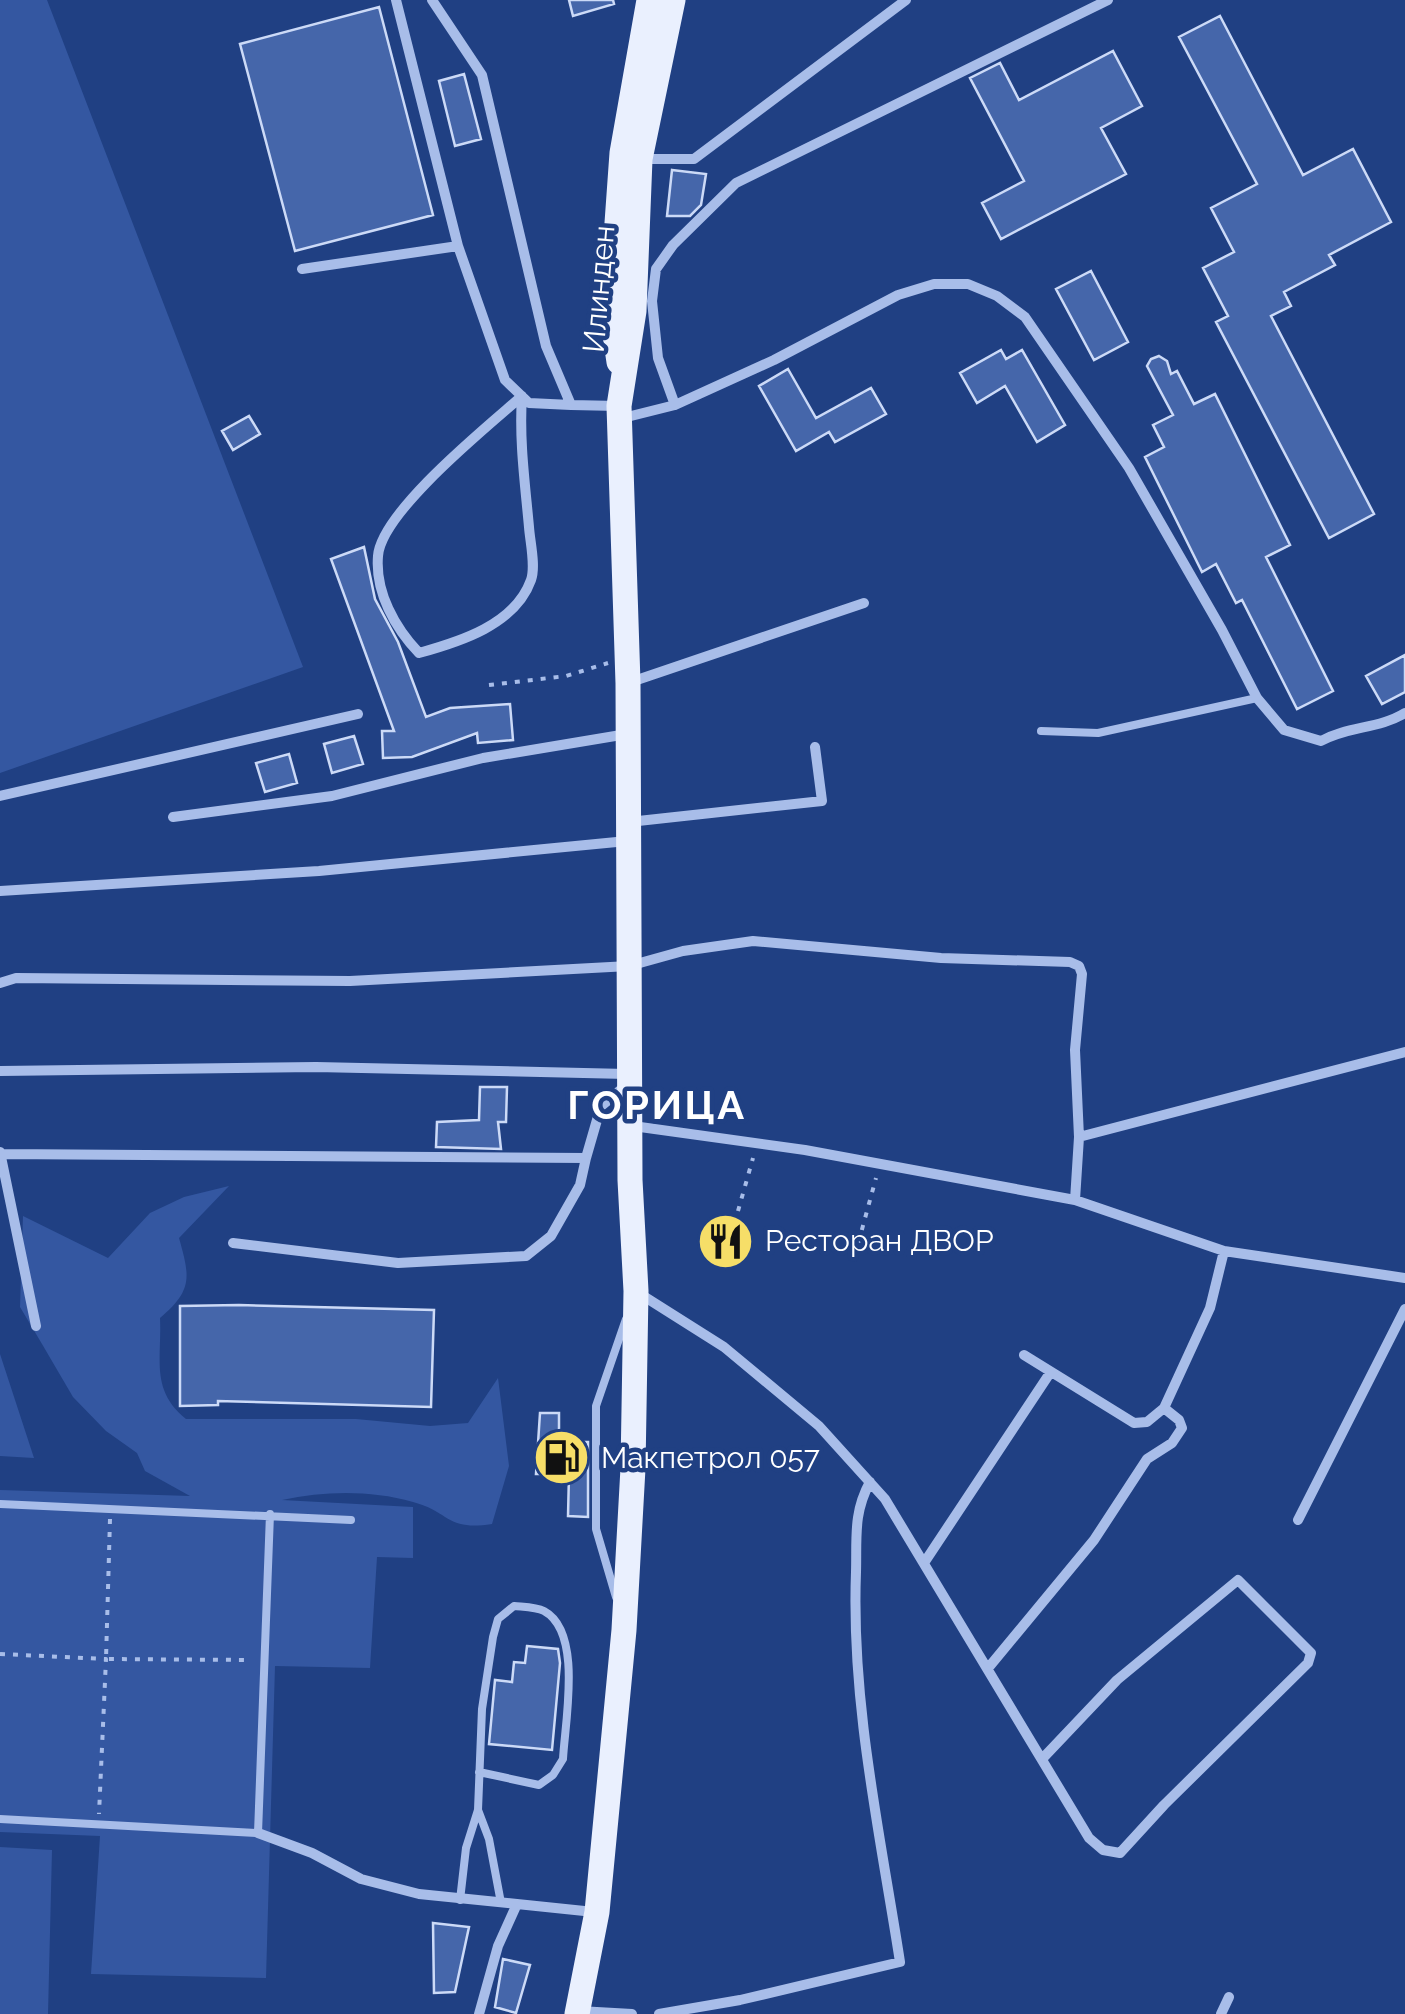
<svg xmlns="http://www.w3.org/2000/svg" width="1405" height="2014" viewBox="0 0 1405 2014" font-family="Raleway,sans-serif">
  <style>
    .green { fill: #3457a1 }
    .building { fill: #4566aa; stroke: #ccdaf7; stroke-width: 2.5 }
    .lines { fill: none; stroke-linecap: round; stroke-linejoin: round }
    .path { stroke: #a8bde9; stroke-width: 4; stroke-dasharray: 5 8; stroke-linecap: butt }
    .service { stroke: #a8bde9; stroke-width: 8 }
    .minor { stroke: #a8bde9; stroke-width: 10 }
    .primary { stroke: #eaf0fe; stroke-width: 25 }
    .labels { text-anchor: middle; stroke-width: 9; stroke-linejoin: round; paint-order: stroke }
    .street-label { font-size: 30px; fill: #fff; stroke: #204083 }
    .poi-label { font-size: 30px; fill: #fff; stroke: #204083; text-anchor: start }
    .district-label { font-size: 40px; font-weight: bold; letter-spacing: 2.5px; fill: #fff; stroke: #204083 }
  </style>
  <rect width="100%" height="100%" fill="#204083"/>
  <path class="green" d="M0,0H47L303,667L0,773Z
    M229,1186L179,1238C190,1277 193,1290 160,1318C162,1359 150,1390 186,1419H356L430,1426L468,1423L498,1378L509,1466L492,1524C445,1531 451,1512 413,1502C370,1490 325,1491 282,1500L413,1507V1558L377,1557L370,1668L275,1666L266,1978L91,1974L100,1836L0,1832V1490L190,1496L145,1471L137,1453L106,1431L73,1397L42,1344L20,1307L23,1216L108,1258L150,1213L184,1197Z
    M0,1354L34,1458L0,1456Z
    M0,1847L52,1850L48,2014H0Z"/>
  <path class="building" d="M569,0H613L614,4L573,16Z
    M379,7L433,215L295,251L240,44Z
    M1220,16L1303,175L1353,149L1391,222L1329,255L1335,265L1284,292L1291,306L1271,316L1374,514L1329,538L1216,322L1228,316L1203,268L1234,252L1211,208L1257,184L1179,37Z
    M1113,51L1142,106L1101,128L1126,174L1001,239L982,203L1024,181L970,78L1000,63L1019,100Z
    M464,74L481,139L455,146L439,81Z
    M672,170L706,174L701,205L690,216H667Z
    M1091,271L1128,342L1094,360L1056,289Z
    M1001,350L1006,359L1022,350L1065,425L1037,442L1005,386L977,403L960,373Z
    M1159,356L1167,361L1171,374L1177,371L1194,404L1215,394L1290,545L1266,557L1333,691L1297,709L1242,600L1236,603L1216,564L1202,572L1145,457L1164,447L1153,425L1173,415L1147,366L1151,359Z
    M788,369L816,418L871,388L886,414L835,442L829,432L796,451L759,386Z
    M249,416L260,434L233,450L222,431Z
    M364,547L375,599L398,642L426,717L450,708L510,704L513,740L478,743L477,733L412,757L383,758L382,731H394L331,559Z
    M1405,655V692L1382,704L1366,676Z
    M354,736L363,764L332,773L324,744Z
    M289,754L297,783L265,792L256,763Z
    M480,1087H507L506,1122H498L501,1149L436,1147L437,1122L479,1120Z
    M239,1305L434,1310L431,1407L218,1401V1405L180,1406V1306Z
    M540,1413H559V1442H588V1517L568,1516L569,1474H536Z
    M527,1646L558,1649L560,1663L552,1750L489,1744L495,1680L512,1682L514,1662L525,1663Z
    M433,1923L469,1927L455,1992L434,1993Z
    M503,1959L530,1965L516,2013L495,2007Z"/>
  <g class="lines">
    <path class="path" d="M489,685L566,676L608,663
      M738,1211L753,1158
      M855,1255L876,1178
      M110,1519L106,1659L251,1660
      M0,1654L106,1659L99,1814"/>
    <path class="service" d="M1041,731L1098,733L1257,698
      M0,1504L351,1520
      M616,1597L596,1529V1406L626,1319
      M478,1810L489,1839L501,1903
      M0,1819L258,1833L270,1514
      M460,1900L466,1848L478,1810L482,1709L493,1637L498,1619L514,1606C523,1607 536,1607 544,1611C583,1632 565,1721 563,1759L553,1775L539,1785L479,1772"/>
    <path class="minor" d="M396,0L458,246
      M432,0L482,75L546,346L571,405L618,406
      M641,159H694L906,0
      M302,269L458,246L505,380L529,403L571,405
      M522,396C519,440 525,483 529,527C530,542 536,566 531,580C515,625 459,642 419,653C395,628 375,592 378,556C381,512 488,426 522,396Z
      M675,405L658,358L652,301L656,269L673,245L736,183L1108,0
      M619,419L675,405L774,360L898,295L934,284H968L997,296L1025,317L1129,468L1222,630L1257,698L1284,730L1321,741C1348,726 1379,729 1405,713
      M628,683L864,603
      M0,796L358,714
      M173,817L332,796L483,758L627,734
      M629,822L822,801L815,747
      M0,891L319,871L627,841
      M0,983L16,978L350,981L629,966L683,951L753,941L941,958L1070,962L1079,966L1082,974L1075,1050L1079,1137L1075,1200
      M0,1071L316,1067L627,1074
      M633,1126L805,1150L1075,1200L1224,1251L1405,1278
      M1079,1137L1405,1052
      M0,1152L36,1326
      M0,1154L586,1158L601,1106L628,1084
      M233,1243L398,1263L526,1256L551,1236L580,1185L586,1158
      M637,1292L724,1347L819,1426L885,1499L1089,1838L1103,1850L1120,1853L1164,1805L1308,1663L1311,1653L1238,1580L1117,1680L1043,1758
      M1024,1355L1134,1423L1147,1422L1164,1408L1210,1308L1224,1251
      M1298,1520L1405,1309
      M924,1563L1050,1373
      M989,1667L1094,1540L1147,1459L1172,1443L1182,1428L1179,1420L1164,1408
      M258,1833L312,1853L361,1879L419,1894L517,1904
      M579,2011L632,2014
      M479,2014L498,1946L517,1904L594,1912
      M659,2014L740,2000L900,1962C880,1833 851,1703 856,1572C857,1538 853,1513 870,1482
      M1221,2014L1229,1997"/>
    <path class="primary" d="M619,362L611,307L622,153L649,0
      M577,2014L597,1912L624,1630L633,1468L636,1291L630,1180L628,683L619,406L634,311L640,159L673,0"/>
  </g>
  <defs>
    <symbol id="restaurant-disc" viewBox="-11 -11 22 22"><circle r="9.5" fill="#f6de68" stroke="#204083"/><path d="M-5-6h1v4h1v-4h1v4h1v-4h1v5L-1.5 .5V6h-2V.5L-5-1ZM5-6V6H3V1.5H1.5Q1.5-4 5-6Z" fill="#111"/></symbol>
    <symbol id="fuel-disc" viewBox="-11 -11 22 22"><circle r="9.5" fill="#f6de68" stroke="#204083"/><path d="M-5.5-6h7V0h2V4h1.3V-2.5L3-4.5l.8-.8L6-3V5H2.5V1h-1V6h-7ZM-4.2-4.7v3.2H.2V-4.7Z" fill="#111"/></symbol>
  </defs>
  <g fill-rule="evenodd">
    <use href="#restaurant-disc" x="694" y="1210" width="63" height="63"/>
    <use href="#fuel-disc" x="530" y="1426" width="63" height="63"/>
  </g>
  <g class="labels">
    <g class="street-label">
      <text transform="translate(599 289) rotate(-85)" y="10">Илинден</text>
    </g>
    <g class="poi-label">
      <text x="765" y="1251">Ресторан ДВОР</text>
      <text x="601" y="1468">Макпетрол 057</text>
    </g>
    <g class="district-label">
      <text x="657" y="1119">ГОРИЦА</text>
    </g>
  </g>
</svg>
